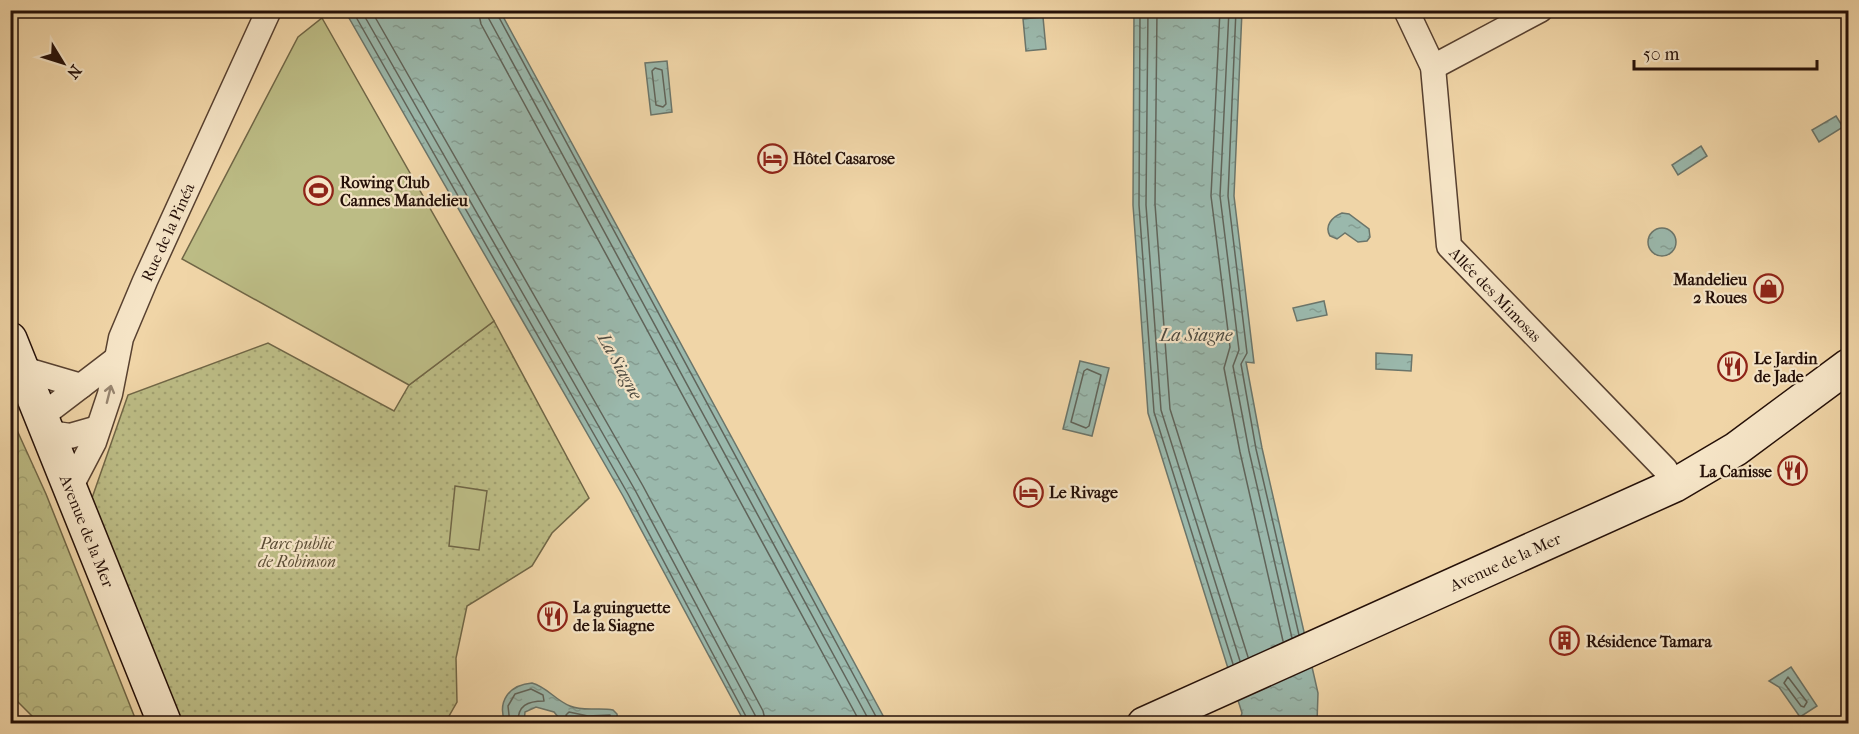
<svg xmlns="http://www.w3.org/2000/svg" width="1859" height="734" viewBox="0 0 1859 734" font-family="'IM FELL French Canon',serif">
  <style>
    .green { fill: url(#green-dots); stroke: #706646; stroke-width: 1.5 }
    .forest { fill: url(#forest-crowns); stroke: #706646; stroke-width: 1.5 }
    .pitch { fill: #bcbc85; stroke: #706646; stroke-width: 1.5 }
    .water { fill: url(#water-ripples); stroke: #6b756a; stroke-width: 1.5 }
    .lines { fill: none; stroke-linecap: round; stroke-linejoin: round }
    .shore { stroke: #60645a; stroke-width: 1.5 }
    .street-casing { stroke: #584130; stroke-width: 27 }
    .secondary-casing { stroke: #251008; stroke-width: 36 }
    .street { stroke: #f5e4c6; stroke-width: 24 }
    .secondary { stroke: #f5e4c6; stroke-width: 33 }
    .oneway { stroke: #978570 }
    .labels { text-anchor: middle; stroke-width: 4.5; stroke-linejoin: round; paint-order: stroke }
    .poi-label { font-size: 16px; font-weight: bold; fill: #251008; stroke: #f5e4c6; text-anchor: start }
    .street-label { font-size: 16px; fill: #251008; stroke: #f5e4c6 }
    .park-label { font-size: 16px; font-style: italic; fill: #5a4c34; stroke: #f5e4c6 }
    .water-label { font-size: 18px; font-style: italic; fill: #4e4b41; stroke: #f5e4c6 }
  </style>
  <defs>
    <pattern id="green-dots" width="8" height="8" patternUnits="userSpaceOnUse" patternTransform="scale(1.5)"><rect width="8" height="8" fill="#bcbc85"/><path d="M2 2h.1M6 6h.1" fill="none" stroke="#a1a171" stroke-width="1.8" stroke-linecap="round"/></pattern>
    <pattern id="forest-crowns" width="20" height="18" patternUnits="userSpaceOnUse" patternTransform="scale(1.5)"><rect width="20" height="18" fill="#bcbc85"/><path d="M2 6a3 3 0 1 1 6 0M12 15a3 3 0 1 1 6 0" fill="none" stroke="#a1a171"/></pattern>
    <pattern id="water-ripples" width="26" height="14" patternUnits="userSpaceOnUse" patternTransform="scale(1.5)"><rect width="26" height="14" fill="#9ab8ac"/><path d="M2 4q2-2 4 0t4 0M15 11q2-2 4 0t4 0" fill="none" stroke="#859d92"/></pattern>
  </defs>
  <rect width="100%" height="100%" fill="#f0d5a7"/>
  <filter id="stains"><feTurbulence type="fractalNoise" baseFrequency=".00333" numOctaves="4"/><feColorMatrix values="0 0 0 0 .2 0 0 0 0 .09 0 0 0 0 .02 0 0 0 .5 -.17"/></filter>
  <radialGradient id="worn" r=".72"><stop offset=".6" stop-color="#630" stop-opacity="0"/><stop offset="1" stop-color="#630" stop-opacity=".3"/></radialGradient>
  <path class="green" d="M494,321L589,498L552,533L532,566L467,606L456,658L457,702L445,723L182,724L92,498L128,395L268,343L394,411L409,385Z"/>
  <path class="forest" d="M11,417L46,494L137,723H39L11,695Z"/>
  <path class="pitch" d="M322,18L494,321L409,385L182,259L298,37Z
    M455,486L487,491L479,550L449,546Z"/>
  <path class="water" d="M345,11H500L887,723H745L623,496Z
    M1134,11H1242L1234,196L1254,363L1246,362L1262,448L1318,693L1317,723H1239L1242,713L1148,413L1133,205Z
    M1043,17L1046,49L1026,51L1023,19Z
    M667,61L672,112L651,115L645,63Z
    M1836,116L1843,127L1819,142L1812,130Z
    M1701,146L1707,156L1678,175L1672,165Z
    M1342,213L1349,214L1369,229L1370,237L1367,241L1358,242L1345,233L1337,239L1330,236C1324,226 1332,217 1342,213Z
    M1648 242a14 14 0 1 1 28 0a14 14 0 1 1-28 0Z
    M1324,301L1327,315L1297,321L1293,308Z
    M1376,353L1412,355L1411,371L1376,369Z
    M1080,361L1109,368L1092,436L1063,429Z
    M1791,667L1817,706L1800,717L1779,687L1769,681Z
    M532,683C547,687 555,700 570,706C584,712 598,707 613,710L617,714L618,723H563L554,712L536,707L525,712L524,723H505C497,701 509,685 532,683Z"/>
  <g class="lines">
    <path class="shore" d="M352,10L628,494L750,724
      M361,10L635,490L755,715L757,724
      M371,10L643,486L763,711L766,724
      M478,10L481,24L861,724
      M487,10L489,19L871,724
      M495,10L880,724
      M1140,10L1139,205L1154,412L1233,664
      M1148,10L1146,205L1161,410L1240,661
      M1157,10L1155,204L1170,409L1248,657
      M1220,10L1211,196L1230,347L1224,368L1240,452L1283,641
      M1229,10L1220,196L1239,350L1233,366L1249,451L1292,638
      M1236,10L1228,196L1247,353L1241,364L1256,449L1299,635
      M655,68L662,70L666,104L663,107L656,105L652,71Z
      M1087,369L1101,375L1089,426L1086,428L1071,422L1084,371Z
      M1788,677L1807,702L1804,707L1801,706L1784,683Z
      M510,724L508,706L515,694L531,689L543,695L544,701C528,701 517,705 518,724
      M568,724L566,715L569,712L588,716L610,715L613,724"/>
    <defs>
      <g id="street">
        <path id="s1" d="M1406,10L1433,67L1449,246L1665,469L1675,485"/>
        <path d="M1433,67L1540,10"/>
        <path d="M23,369L81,386L115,360"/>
        <path d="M43,415L81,386"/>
        <path d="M49,433L70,436L98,428"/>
        <path id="s2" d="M71,486L94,442L110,394L121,338L145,281L269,10"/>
      </g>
      <g id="secondary">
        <path id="s3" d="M10,339L165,724"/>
        <path id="s4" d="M1144,724L1675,485L1736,449L1848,366"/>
      </g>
    </defs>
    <use href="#street" class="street-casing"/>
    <use href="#secondary" class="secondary-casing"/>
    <use href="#street" class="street"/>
    <use href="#secondary" class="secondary"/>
  </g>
  <defs><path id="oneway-shaft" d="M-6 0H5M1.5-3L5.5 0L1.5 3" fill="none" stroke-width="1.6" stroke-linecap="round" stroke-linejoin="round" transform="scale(1.5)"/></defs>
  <use class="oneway" href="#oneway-shaft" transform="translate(109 394) rotate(-76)"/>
  <defs>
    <symbol id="hotel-ring" viewBox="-11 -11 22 22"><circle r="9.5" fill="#f5e4c6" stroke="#8f2418" stroke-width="1.5"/><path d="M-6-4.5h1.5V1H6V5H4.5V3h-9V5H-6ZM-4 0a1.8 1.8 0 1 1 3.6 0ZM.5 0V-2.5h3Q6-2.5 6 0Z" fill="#8f2418"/></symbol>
    <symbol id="stadium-ring" viewBox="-11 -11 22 22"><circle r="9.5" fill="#f5e4c6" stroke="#8f2418" stroke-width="1.5"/><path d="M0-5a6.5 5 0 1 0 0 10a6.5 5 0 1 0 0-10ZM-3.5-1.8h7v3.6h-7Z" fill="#8f2418"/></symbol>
    <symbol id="shop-ring" viewBox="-11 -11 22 22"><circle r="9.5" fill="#f5e4c6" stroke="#8f2418" stroke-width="1.5"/><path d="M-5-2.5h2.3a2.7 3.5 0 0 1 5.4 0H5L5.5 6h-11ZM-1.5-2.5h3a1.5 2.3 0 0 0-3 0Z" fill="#8f2418"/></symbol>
    <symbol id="restaurant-ring" viewBox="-11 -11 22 22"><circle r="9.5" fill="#f5e4c6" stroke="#8f2418" stroke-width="1.5"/><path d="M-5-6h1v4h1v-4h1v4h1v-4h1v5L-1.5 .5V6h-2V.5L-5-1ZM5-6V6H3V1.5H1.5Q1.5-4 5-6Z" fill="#8f2418"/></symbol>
    <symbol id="building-ring" viewBox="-11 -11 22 22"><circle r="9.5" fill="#f5e4c6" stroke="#8f2418" stroke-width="1.5"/><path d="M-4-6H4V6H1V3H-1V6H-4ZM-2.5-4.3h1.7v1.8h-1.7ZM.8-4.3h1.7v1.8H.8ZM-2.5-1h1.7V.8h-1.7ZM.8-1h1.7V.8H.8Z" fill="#8f2418"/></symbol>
  </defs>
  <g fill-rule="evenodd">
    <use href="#hotel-ring" x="756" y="142" width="33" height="33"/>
    <use href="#stadium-ring" x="302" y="174" width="33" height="33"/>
    <use href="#shop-ring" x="1752" y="272" width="33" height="33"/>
    <use href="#restaurant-ring" x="1716" y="350" width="33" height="33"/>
    <use href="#restaurant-ring" x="1776" y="454" width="33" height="33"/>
    <use href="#hotel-ring" x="1012" y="476" width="33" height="33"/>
    <use href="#restaurant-ring" x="536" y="600" width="33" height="33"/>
    <use href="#building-ring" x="1548" y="624" width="33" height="33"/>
  </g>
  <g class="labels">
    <g class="poi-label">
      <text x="793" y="164">Hôtel Casarose</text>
      <text x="340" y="188">Rowing Club<tspan x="340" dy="18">Cannes Mandelieu</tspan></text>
      <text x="1747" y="285" text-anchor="end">Mandelieu<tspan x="1747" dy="18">2 Roues</tspan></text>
      <text x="1754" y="364">Le Jardin<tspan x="1754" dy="18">de Jade</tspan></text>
      <text x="1772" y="477" text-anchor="end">La Canisse</text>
      <text x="1049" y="498">Le Rivage</text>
      <text x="573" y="613">La guinguette<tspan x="573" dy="18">de la Siagne</tspan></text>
      <text x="1586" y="647">Résidence Tamara</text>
    </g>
    <g class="street-label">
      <text dy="6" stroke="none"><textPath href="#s2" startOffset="273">Rue de la Pinéa</textPath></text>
      <text dy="6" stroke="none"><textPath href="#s1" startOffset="310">Allée des Mimosas</textPath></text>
      <text dy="6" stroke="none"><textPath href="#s3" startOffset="207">Avenue de la Mer</textPath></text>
      <text dy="6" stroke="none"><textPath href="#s4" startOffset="396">Avenue de la Mer</textPath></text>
    </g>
    <g class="park-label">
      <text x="297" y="549">Parc public<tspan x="297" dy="18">de Robinson</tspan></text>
    </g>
    <g class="water-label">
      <text x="1196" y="341">La Siagne</text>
      <text transform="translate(620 366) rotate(61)" y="6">La Siagne</text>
    </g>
  </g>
  <rect width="1859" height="734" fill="none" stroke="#f0d5a7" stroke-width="36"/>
  <rect x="12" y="12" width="1835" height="710" fill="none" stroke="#251008" stroke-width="3"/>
  <rect x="18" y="18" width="1823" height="698" fill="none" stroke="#251008" stroke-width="1.5"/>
  <g transform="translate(63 63) rotate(128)" stroke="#f5e4c6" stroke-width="4.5" paint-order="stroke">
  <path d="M0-4.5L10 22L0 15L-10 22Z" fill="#251008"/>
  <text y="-9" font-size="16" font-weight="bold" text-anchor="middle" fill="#251008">N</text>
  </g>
  <path d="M1634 60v9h183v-9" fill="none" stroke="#251008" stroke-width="3"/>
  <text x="1643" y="60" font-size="18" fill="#251008" stroke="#f5e4c6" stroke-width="4.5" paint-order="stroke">50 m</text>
  <rect width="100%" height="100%" filter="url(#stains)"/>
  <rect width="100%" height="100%" fill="url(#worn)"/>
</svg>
